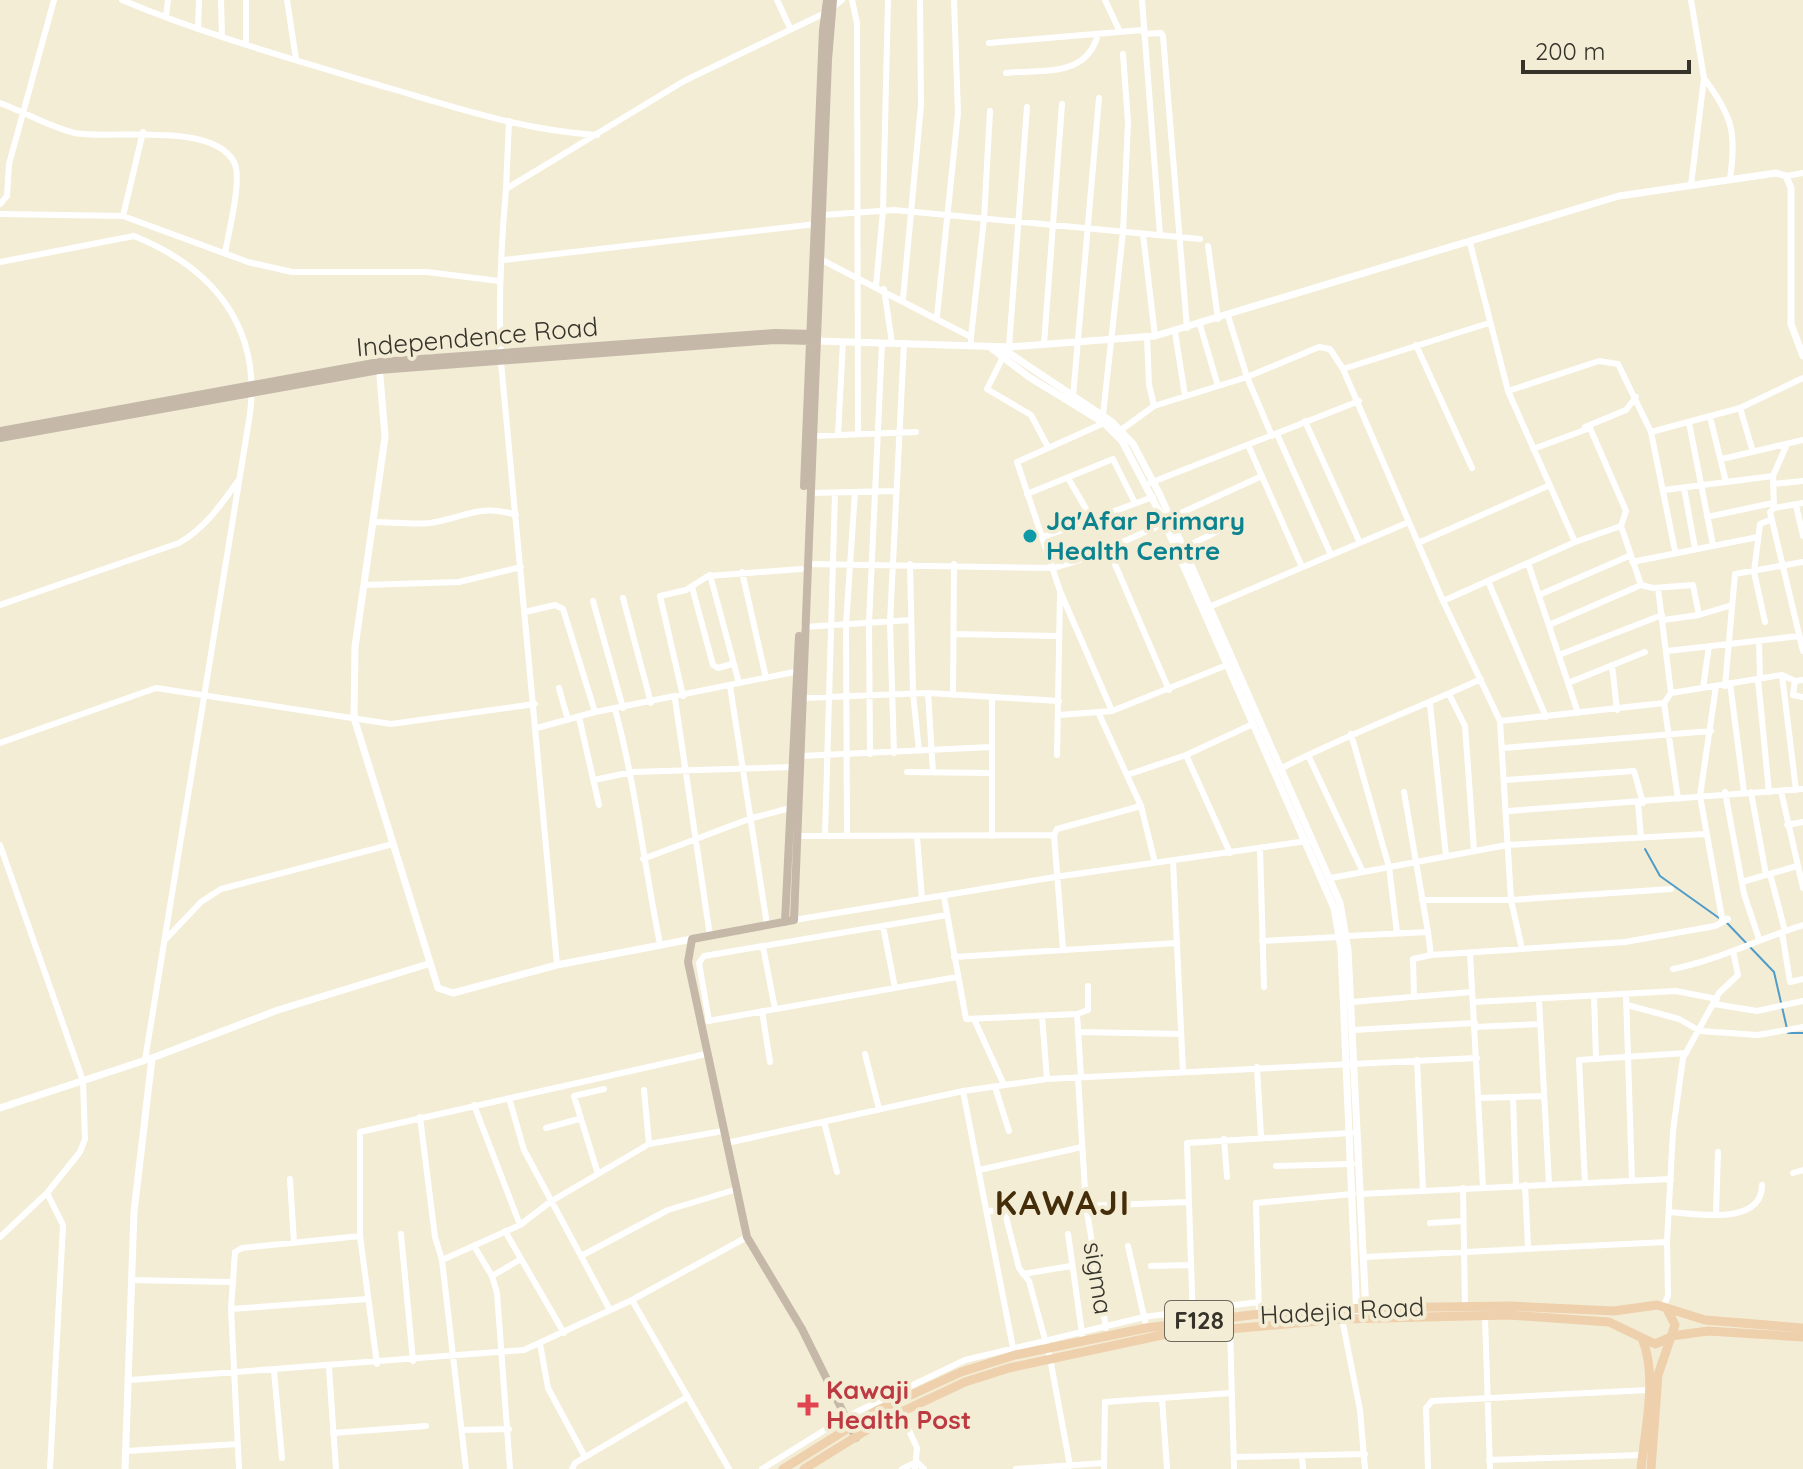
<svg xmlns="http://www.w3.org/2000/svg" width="1803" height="1469" viewBox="0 0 1803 1469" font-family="Quicksand,sans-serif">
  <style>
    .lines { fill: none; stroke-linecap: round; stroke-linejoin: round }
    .stream { stroke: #509cc8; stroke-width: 2 }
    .minor { stroke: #fff; stroke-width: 6 }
    .tertiary { stroke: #fff; stroke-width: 7 }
    .secondary { stroke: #c5b8a9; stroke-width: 8 }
    .primary { stroke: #eed0ad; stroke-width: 9 }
    .culture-dot { fill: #0f9aa8; stroke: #f3edd6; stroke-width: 3 }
    .health-dot { fill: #e0444e; stroke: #f3edd6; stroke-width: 3 }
    .labels { text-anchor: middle; stroke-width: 8; stroke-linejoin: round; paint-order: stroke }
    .shield { fill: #f3edd6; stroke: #6e6b5e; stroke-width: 2 }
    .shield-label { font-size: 24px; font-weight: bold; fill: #35332a }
    .street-label { font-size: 26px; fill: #35332a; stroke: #f3edd6 }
    .culture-label { font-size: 26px; font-weight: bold; fill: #0d838f; stroke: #f3edd6; text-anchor: start }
    .health-label { font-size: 26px; font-weight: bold; fill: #be3a42; stroke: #f3edd6; text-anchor: start }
    .district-label { font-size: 34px; font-weight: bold; letter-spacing: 2px; fill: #452d09; stroke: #f3edd6 }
  </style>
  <rect width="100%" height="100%" fill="#f3edd6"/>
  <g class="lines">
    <path class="stream" d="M1645,849L1660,876L1719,918
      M1727,923L1774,972L1788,1033H1803"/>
    <path class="minor" d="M122,0C208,36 299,61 389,88C457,108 526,131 597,135
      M221,0L222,37
      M287,0L296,59
      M777,0L790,28
      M852,0L857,23L858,434
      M1105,0L1120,32
      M1142,0L1160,235
      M166,17L168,0
      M198,29L199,0
      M1144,34L1161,33L1163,36L1187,328
      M989,43L1142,30
      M246,44V0
      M1006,73C1043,69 1087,78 1098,34
      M1704,78C1732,116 1737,132 1730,179
      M0,103C25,112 49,127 75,133C110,140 212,121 234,162C243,179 228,233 225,254
      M1786,176L1803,173
      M1691,185L1704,78L1691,0
      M506,189L509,121
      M0,204L7,196L9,164L54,0
      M0,214L123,216L248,262L292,272H427L499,281
      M823,215L894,210L1200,239
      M123,216L143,132
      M1143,234L1155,336
      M1470,243L1508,391L1599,361L1618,364L1651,432L1675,551
      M1208,246L1218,319
      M504,260L816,224
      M822,260L971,337V345
      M0,262L134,236C213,268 261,326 250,414L145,1060
      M876,286L883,211L888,0
      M884,289L892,343
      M903,299L921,105L920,0
      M937,316L958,113L954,0
      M1228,316L1247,377L1272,436
      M1489,323L1343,369L1443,601L1500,721L1511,900L1522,949
      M1200,325L1218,386
      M1175,332L1185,396
      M971,337L984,219L990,111
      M1147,337L1149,384L1154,406
      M1044,344L1062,104
      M1416,345L1472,468
      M1009,347L1027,107
      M1003,357L987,389L1031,415L1048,447
      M1508,391L1575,542
      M1073,397L1099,98
      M1740,408L1753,452
      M1103,415L1123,232L1128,122L1123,54
      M1710,417L1726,482
      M1305,421L1360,543
      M1104,423L1017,462L1060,591L1112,711
      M1689,423L1713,545
      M1585,427L1626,410L1636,397
      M1121,430L1154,406L1247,377L1319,347L1330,349L1343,369
      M1651,432L1740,408L1803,378
      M1277,434L1331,555
      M838,435L843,342
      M813,436L916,432
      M1787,444L1773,476L1774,508L1770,512L1803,651
      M1249,447L1302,567
      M1533,449L1590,428L1626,511L1621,526L1641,585L1653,588L1693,585L1699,615
      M1722,459L1803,440
      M1068,478L1092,519
      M1150,483L1359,401
      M1773,484L1803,481
      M1684,488L1695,548
      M1664,490L1773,476
      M810,493L896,491
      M1027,494L1113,459L1135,503
      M1796,505L1803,536
      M1774,508L1803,503
      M1707,517L1773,503
      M1170,518L1262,476
      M373,522C392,522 412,525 430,523C464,518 480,503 516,515
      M1043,537L1153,497
      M1418,543L1550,485
      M1108,548L1169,690
      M1182,549L1236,522
      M1632,562L1758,537
      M1528,563L1578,713
      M807,564L1054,568L1087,558L1165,523
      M910,564L913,693L919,751
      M742,572L766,678
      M710,575L739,683
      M1488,581L1546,717
      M364,585L459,582L521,567
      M692,587L713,665L718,668L732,664
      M1539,595L1629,556
      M623,598L651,703
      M593,601L623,708
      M1443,601L1575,542L1621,526
      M0,605L179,543C205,528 221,505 238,481
      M1209,607L1409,522
      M525,612L555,605L563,609L595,712
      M1663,620L1699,615L1732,605
      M1765,622L1754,572L1760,524L1772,519
      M1549,625L1641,585
      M804,627L911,620
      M954,634L1059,636
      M1759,641L1760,678
      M1667,651L1799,636
      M1559,655L1662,615
      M1612,665L1617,710
      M1782,675L1796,790
      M1758,679L1769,792
      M1795,681L1793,695L1803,697
      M1568,683L1645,652
      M1730,683L1744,792
      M730,686L767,925
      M1716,686L1700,796L1722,918L1728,919
      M1725,686L1735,574L1803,562
      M559,688L568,720
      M1703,688L1709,646
      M928,693L933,772
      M1671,693L1782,675L1795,681L1803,680
      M1449,694L1465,726L1474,851
      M953,695L954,564
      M683,696L660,596L686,590L708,576L801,569
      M803,698L928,693L1059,701
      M675,699L710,936
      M1664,703L1678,799
      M1430,704L1446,856
      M615,709C636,786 644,866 660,944
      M1099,714L1141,806L1155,863
      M1059,715L1112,711L1227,665
      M579,717L599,805
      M1500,721L1664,703L1671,693L1658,588
      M537,728L595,712L799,671
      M1351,734L1389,867L1397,933
      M0,743L156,688L391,724L535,704
      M1503,748L1711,731
      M894,753L890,622L904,343
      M870,754L869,623L882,343
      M1057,755L1060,594
      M1186,755L1230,853
      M1308,755L1363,872
      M801,756L991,747
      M1280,769C1346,735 1414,710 1481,679
      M907,772L991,773
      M1127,775L1186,755L1253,724
      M594,780L632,772L793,767
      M1506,780L1634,771L1643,803
      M1781,791L1803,888
      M1404,792L1428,932
      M1725,792L1744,894L1759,939
      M1751,792L1766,875
      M1638,803L1641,838
      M1508,811L1803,789
      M1787,825L1803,822
      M796,836L1054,835
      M825,836L835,493
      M847,836L846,624L855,492
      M992,836V698
      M917,837L922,899
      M0,845L83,1081L85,1139L80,1152L47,1193L63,1225L50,1469
      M1260,848L1264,987
      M643,859L749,819L790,808
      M1173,861L1183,1072
      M1770,874L1785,931
      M1331,878L1507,845L1705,834
      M1742,882L1797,866
      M944,897L966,1019L1077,1014L1088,1010V986
      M1422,900H1511L1671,889
      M794,920L1055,877L1307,841
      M883,926L895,988
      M1782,932L1790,982L1803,979
      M1347,936L1428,932L1431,955L1625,942L1715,926L1728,919
      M164,941L201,902L221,889L393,844
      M1262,941L1340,937
      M763,947L775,1009
      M1063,949L1054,835L1057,829L1141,806
      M1470,953L1483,1187
      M954,957L1177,943
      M557,965L501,362C498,305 501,247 506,189L684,81L825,13L842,0
      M1673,969C1718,960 1759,939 1803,925
      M1626,995L1632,1181
      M1414,996L1413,959L1431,955
      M1594,996L1596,1058
      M1539,1000L1549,1184
      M1351,1002L1472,992
      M1474,1002L1676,991L1717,999
      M1714,1004L1757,1011L1803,1001
      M1627,1005L1679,1019L1700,1031L1758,1035L1803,1027
      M762,1011L770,1062
      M1077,1014L1081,1077
      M1042,1016L1047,1079
      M974,1019L1004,1085
      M708,1021L957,977
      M709,1021L699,963L704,956L947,915
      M1475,1027L1540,1024
      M1353,1030L1475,1023
      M1078,1032L1181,1034
      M865,1054L879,1109
      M1417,1060L1423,1191
      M1257,1067L1261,1137
      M1078,1078L1086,1206L1106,1328
      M995,1087L1009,1131
      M644,1090L649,1144
      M963,1091L1013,1348
      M509,1098L524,1150L610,1310
      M1479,1098L1544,1096
      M1513,1098L1516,1185
      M474,1105L520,1225
      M420,1117L435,1237L442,1260L466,1469
      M824,1122L837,1172
      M546,1128L579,1119
      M1224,1139L1227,1177
      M727,1143L963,1091L1047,1079L1477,1058
      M1276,1166L1352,1164
      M979,1170L1082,1147
      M1793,1173L1803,1170
      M598,1174L574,1096L604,1089
      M290,1179L294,1243
      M1585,1183L1579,1060L1686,1053
      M1525,1185L1528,1246
      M1463,1188L1465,1307
      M1360,1194L1671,1179
      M1086,1206L1188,1202
      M986,1210L1005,1213L1019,1268L1029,1281L1050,1358L1070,1466
      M1670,1212C1697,1214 1762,1226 1762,1185
      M1716,1214L1718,1152
      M1430,1223L1463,1221
      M505,1231L564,1333
      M401,1234L413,1361
      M1068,1234L1083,1340
      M0,1237L47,1193
      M474,1246L492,1276L497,1293L510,1469
      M1128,1246L1145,1321
      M581,1256L668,1210L734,1190
      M1365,1257L1667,1242
      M442,1260L520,1225L550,1202L649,1144L723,1131
      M1151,1266L1191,1265
      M1023,1274L1071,1266
      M492,1276L521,1259
      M131,1280L231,1282
      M632,1300L729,1469
      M1663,1307L1668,1296L1667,1242L1673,1131L1683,1058L1719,993L1738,975L1733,951
      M231,1309L368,1299
      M1259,1314L1256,1203L1353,1194
      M1485,1317L1490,1469
      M1342,1319L1360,1410L1365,1469
      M1193,1322L1187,1143L1351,1133
      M1230,1329L1234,1469
      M540,1344L548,1388L585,1457
      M377,1364L360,1236V1132L706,1054
      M329,1368L336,1469
      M274,1371L282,1458
      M130,1380L524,1350L632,1300L747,1237
      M1162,1398L1167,1469
      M900,1411L917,1448L915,1469
      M462,1430L509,1429
      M333,1433L426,1426
      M127,1451L237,1444
      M1302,1456L1303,1469
      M1234,1457L1365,1454
      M1489,1460L1643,1455
      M239,1469L231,1309L235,1252L242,1248L360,1236
      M572,1469L575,1463L687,1397
      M762,1469L844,1418L965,1360L1144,1317L1258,1302
      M902,1469L917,1462L924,1469
      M1016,1469L1104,1463
      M1104,1469L1105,1402L1232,1393
      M1428,1469L1426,1408L1432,1401L1648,1390"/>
    <path class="tertiary" d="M817,341L1009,347L1155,336L1619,196L1776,173L1786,176L1791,188V324L1803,356
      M1000,347L1112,422L1133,444L1160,495L1340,903L1348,950L1366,1312
      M991,348L1029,377L1104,423L1122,441L1163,519L1334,908L1341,948L1357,1318
      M379,364L385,437L355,647L354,718L438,988L453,993L557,965L692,939
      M0,1108L152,1058L278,1010L428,964
      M125,1469L134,1212L152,1058"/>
    <path class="secondary" d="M833,0L828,60L794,920L692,939L688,962L747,1237L802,1329L856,1438
      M0,431L379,362L775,333L816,334
      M0,438L379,370L775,340L812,341
      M804,486L823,30L827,0
      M785,922L799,636"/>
    <path class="primary" d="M1671,1336L1708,1331L1803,1337
      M783,1469L876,1411L961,1372L1015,1355L1146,1328L1259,1314L1366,1308L1511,1306L1614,1311L1657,1305L1705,1320L1803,1328
      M804,1469L878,1423L965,1382L1009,1368L1162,1335L1342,1319L1509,1315L1609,1322L1655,1344L1669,1338
      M1641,1469C1645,1429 1658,1376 1642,1338
      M1651,1469L1658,1375L1675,1325L1667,1309"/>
  </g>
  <circle class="culture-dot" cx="1030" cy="536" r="8"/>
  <path class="health-dot" d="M804 1393h8v8h8v8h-8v8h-8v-8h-8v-8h8z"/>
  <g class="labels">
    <rect class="shield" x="1165" y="1301" width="68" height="40" rx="6"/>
    <g class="shield-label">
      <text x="1199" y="1329">F128</text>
    </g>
    <g class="street-label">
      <text transform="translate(477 337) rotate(-5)" y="9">Independence Road</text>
      <text transform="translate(1098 1278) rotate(81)" y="9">sigma</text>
      <text transform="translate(1342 1311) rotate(-3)" y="9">Hadejia Road</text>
    </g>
    <g class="culture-label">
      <text x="1046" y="530">Ja'Afar Primary<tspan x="1046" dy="30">Health Centre</tspan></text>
    </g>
    <g class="health-label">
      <text x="826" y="1399">Kawaji<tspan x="826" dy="30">Health Post</tspan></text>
    </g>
    <g class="district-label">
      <text x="1063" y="1215">KAWAJI</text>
    </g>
  </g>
  <path d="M1523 60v12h166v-12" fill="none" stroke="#35332a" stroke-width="4"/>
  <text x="1535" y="60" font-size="24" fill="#35332a" stroke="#f3edd6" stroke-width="6" paint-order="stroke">200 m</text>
</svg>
